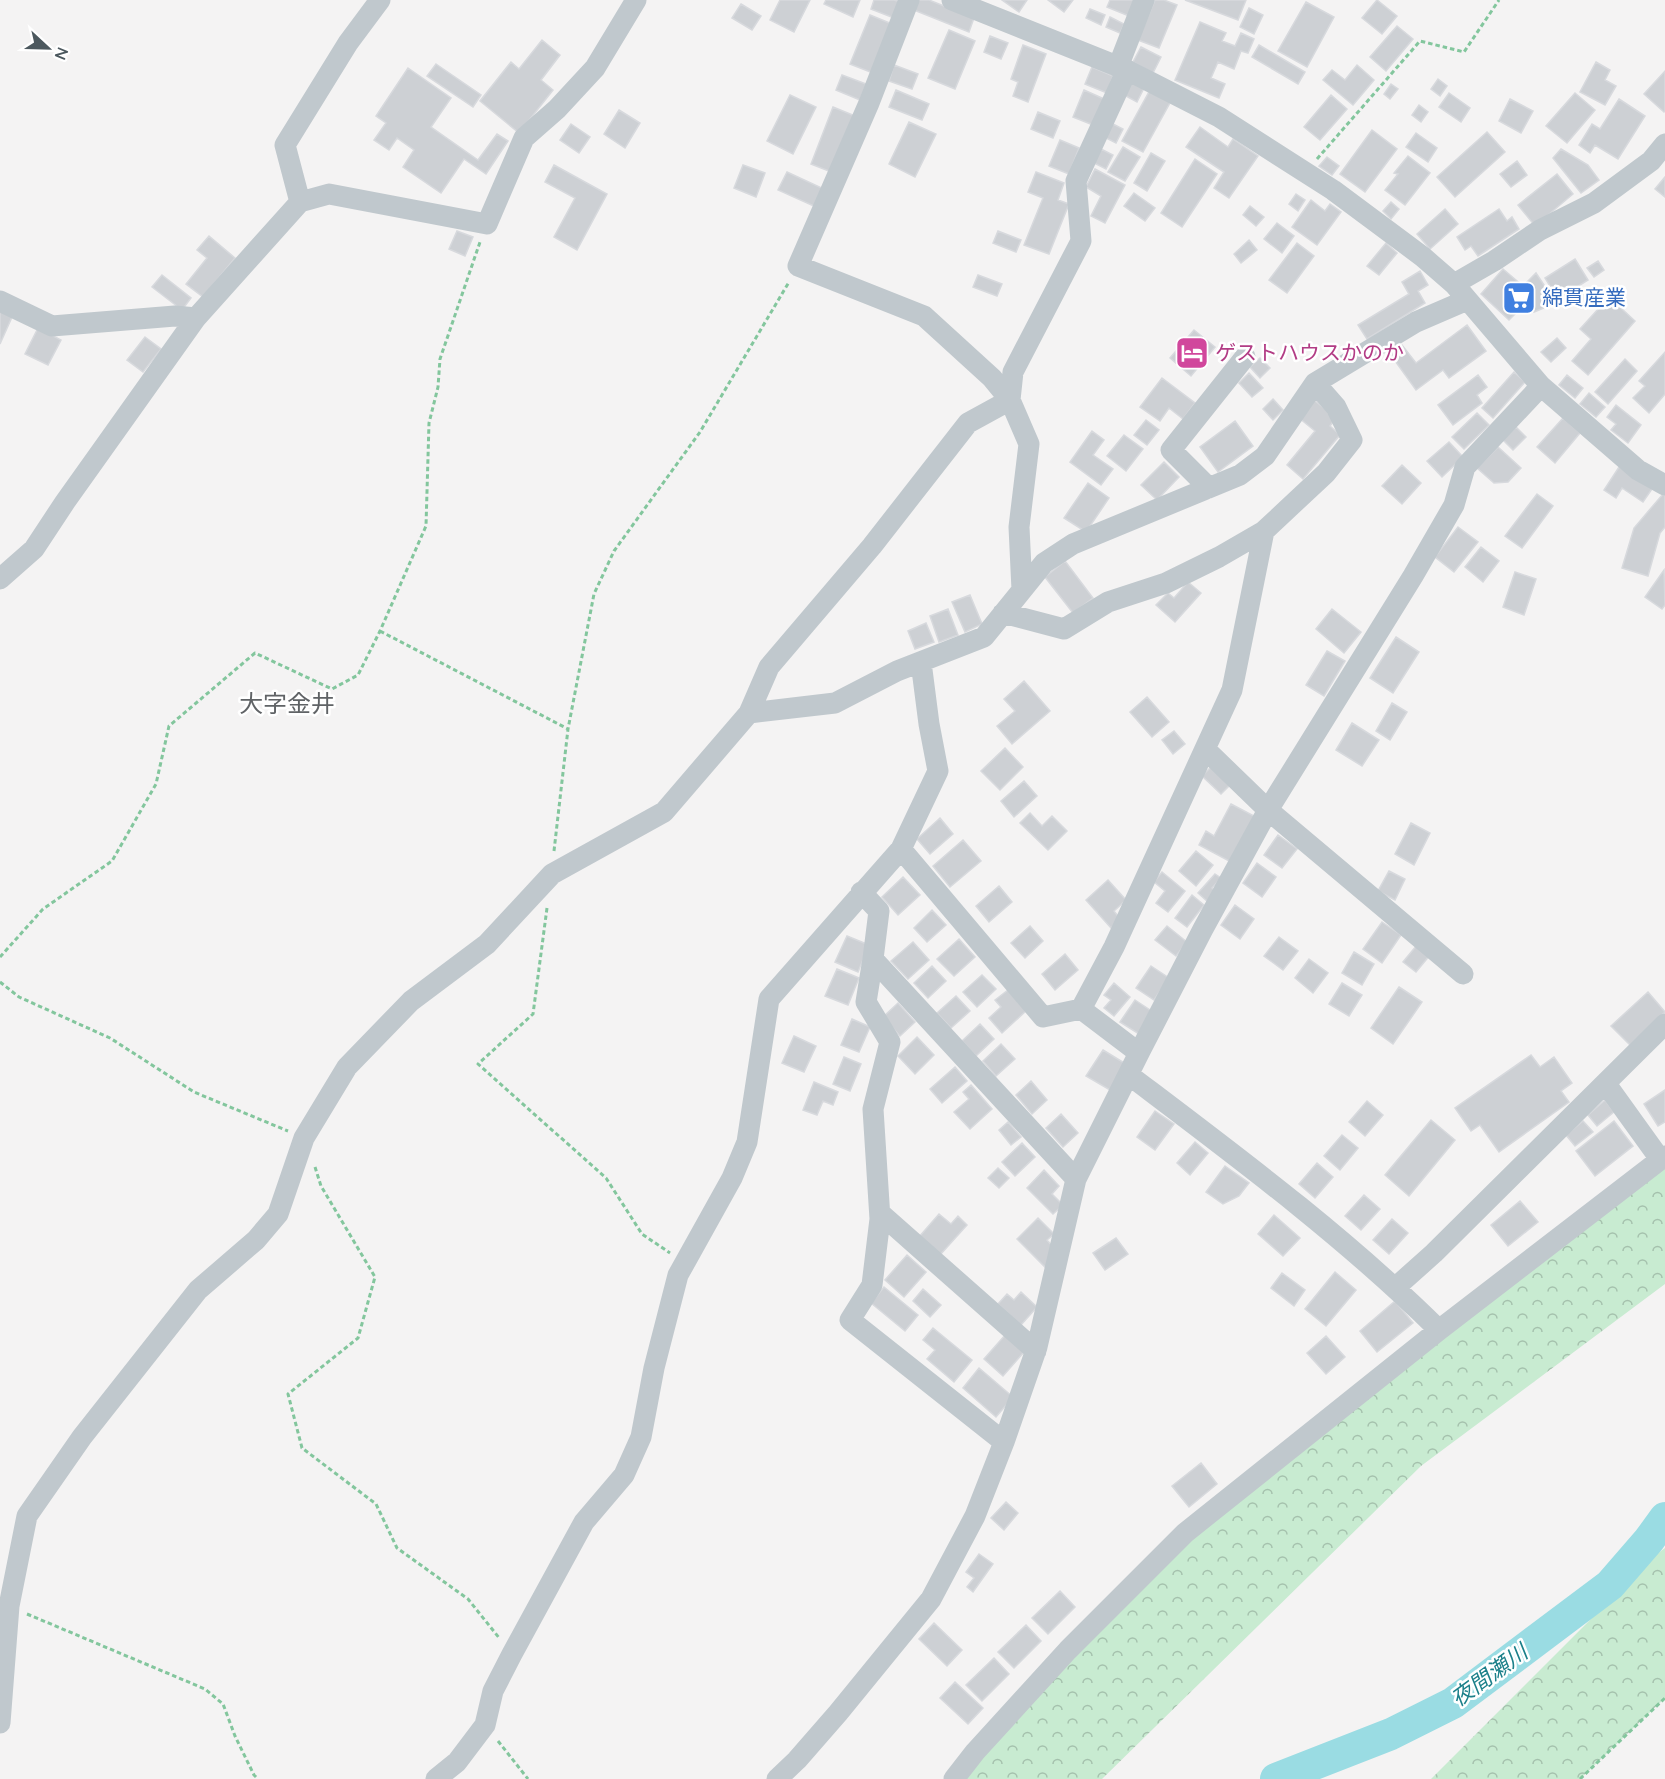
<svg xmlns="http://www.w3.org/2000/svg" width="1665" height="1779" viewBox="0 0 1665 1779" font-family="Quicksand,'Noto Sans JP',sans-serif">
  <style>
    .park { fill: url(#park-crowns) }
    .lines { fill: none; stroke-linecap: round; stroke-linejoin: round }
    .river { stroke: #9adce3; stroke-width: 32 }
    .building { fill: #cdd0d4; stroke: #d7d9dd; stroke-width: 1.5 }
    .path { stroke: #83c69d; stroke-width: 3; stroke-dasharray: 4.5 3; stroke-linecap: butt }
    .minor { stroke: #c0c8cd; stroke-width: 21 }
    .labels { text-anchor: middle; stroke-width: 5; stroke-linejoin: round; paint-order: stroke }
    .shop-label { font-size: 21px; fill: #366cbe; stroke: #fff; text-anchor: start }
    .hotel-label { font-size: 21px; fill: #b23c85; stroke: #fff; text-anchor: start }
    .water-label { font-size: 22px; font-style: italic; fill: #1c808a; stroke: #fff }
    .quarter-label { font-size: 24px; fill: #606366; stroke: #fff }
  </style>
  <defs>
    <pattern id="park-crowns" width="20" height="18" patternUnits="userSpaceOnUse" patternTransform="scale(1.5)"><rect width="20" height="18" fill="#c8ebd1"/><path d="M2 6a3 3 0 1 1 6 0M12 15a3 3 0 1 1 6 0" fill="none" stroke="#a5c1ad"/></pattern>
  </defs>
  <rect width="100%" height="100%" fill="#f4f3f3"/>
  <path class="park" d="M1665,1166V1284L1421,1466L1102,1779H954L1185,1533Z
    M1665,1548V1698L1580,1779H1431L1653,1557Z"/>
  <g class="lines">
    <path class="river" d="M1276,1779L1391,1734L1453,1703L1610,1585L1649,1540L1665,1518"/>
  </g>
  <path class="building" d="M780,0H810L794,32L770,20Z
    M826,0H860L853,17L824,4Z
    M874,0H894L901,2L894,18L871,9Z
    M918,0H929L974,18L969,32L914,10Z
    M1002,0H1027L1019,12Z
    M1048,0H1073L1064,12Z
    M1110,0H1135L1129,16L1107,7Z
    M1155,0H1164L1177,5L1159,48L1138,40Z
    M1185,0H1246L1238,20Z
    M1377,0L1397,16L1382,34L1362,18Z
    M1306,2L1334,17L1307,67L1278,51Z
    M741,4L761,16L752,30L732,18Z
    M1249,8L1263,15L1254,34L1240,27Z
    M1090,9L1105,15L1101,25L1086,18Z
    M870,15L892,24L873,73L850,64Z
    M1110,17L1124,24L1120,33L1106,27Z
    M1200,22L1226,33L1222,41L1235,46L1241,33L1254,39L1248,53L1241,51L1234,69L1218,62L1211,78L1225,84L1219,98L1175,80Z
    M1397,26L1413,39L1386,71L1370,57Z
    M949,30L975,41L955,89L928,78Z
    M990,36L1008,43L1001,59L984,52Z
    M542,40L560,55L541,80L553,90L519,133L480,101L511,62L519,69Z
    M1023,45L1046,54L1028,102L1013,96L1018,82L1011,79Z
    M1259,45L1305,72L1298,84L1252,57Z
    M1141,47L1161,57L1153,73L1133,62Z
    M1596,62L1610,70L1605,80L1616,86L1605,105L1580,92Z
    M436,64L481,95L473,107L427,76Z
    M894,65L918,74L912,89L889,81Z
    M1357,65L1374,80L1353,105L1323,80L1332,70L1345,80Z
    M1092,67L1113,76L1107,93L1085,84Z
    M408,68L451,98L431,127L478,160L497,134L508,141L486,174L464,159L441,193L403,167L414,150L397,138L389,150L374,140L386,123L376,116Z
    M1665,71V111L1664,112L1644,94Z
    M842,75L866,84L860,100L836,90Z
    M1438,79L1447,86L1440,96L1431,89Z
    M1131,82L1144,88L1137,102L1124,95Z
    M1391,84L1398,89L1390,99L1384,94Z
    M896,90L929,104L922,120L889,107Z
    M1084,90L1104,99L1093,125L1073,117Z
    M1150,90L1171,101L1143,152L1122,141Z
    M1449,93L1470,108L1461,122L1439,107Z
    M1575,93L1595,110L1567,143L1546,126Z
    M790,95L816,107L793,154L767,141Z
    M1331,95L1347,109L1320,140L1304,127Z
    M1510,99L1533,111L1521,133L1499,121Z
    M1619,99L1645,116L1618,159L1595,145L1590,153L1579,145L1592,124L1600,129Z
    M1419,105L1428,112L1421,122L1412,115Z
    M833,107L855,116L834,173L811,164Z
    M619,110L640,123L625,148L604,134Z
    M1038,112L1060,121L1053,138L1031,129Z
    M909,122L936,134L915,177L889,164Z
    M1111,123L1123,129L1116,143L1104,137Z
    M571,124L590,137L579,153L560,140Z
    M1200,127L1228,147L1233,139L1258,156L1229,198L1214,188L1224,172L1186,147Z
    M1372,130L1397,149L1365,192L1340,174Z
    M1487,132L1505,152L1455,197L1437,177Z
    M1416,133L1437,148L1428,162L1406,147Z
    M1060,140L1079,148L1069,174L1049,166Z
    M1123,147L1140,157L1125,181L1108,172Z
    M1101,149L1113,155L1106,169L1094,163Z
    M1561,149L1588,165L1599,180L1581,193L1553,158Z
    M1151,153L1165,161L1147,191L1134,183Z
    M1408,156L1430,173L1405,205L1385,190L1398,174L1394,173Z
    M1327,157L1339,166L1332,175L1319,166Z
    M1195,159L1217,174L1182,227L1161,213Z
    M1517,161L1527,175L1511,187L1500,174Z
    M554,165L607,194L577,250L554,237L575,198L545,182Z
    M743,165L765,173L756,197L734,188Z
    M1095,169L1125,185L1105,223L1091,216L1101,196L1086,187Z
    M787,172L824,189L816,207L778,190Z
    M1036,172L1064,183L1058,200L1069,204L1049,254L1024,245L1043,198L1028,192Z
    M1557,174L1573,194L1535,226L1518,205Z
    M1665,177V197L1655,189Z
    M1134,193L1155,208L1145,221L1124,206Z
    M1296,194L1305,200L1298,211L1289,204Z
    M1311,200L1325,211L1330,204L1341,212L1317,245L1292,227Z
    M1391,202L1399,209L1391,219L1383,211Z
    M1250,206L1264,217L1256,226L1243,215Z
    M1445,209L1458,224L1430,249L1417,234Z
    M1499,209L1507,221L1512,217L1519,229L1478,256L1471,246L1465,250L1457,237Z
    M1277,223L1294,236L1282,253L1264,239Z
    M457,231L473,237L465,256L449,249Z
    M998,231L1021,240L1016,252L993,243Z
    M209,236L235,258L203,297L186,284L207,258L197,250Z
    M1249,240L1257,250L1241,263L1234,254Z
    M1297,243L1314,256L1287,293L1269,280Z
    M1386,243L1397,253L1379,275L1367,266Z
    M1575,259L1588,280L1558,299L1545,278Z
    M1598,261L1604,270L1594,277L1587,268Z
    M1503,269L1523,286L1536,273L1556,303L1534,312L1526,303L1509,320L1481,294Z
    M1420,271L1428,285L1418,291L1425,303L1367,339L1358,325L1409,294L1402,282Z
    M162,275L191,298L182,310L152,287Z
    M978,275L1002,284L997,296L973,287Z
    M1609,297L1635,321L1588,375L1572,361L1591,339L1580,329Z
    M0,311L12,317L0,344Z
    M1467,325L1486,351L1449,378L1443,370L1416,390L1390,354L1402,345L1416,363Z
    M38,328L61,340L48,365L25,354Z
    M1194,330L1215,347L1191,376L1170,358Z
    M145,337L161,349L143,372L127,360Z
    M1557,338L1566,348L1551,362L1541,352Z
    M1665,352V394L1649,413L1633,398L1645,386L1639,381Z
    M1260,358L1270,368L1260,378L1250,367Z
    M1625,359L1637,371L1608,404L1595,392Z
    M1514,372L1525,382L1493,418L1482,408Z
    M1249,373L1263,388L1252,397L1239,383Z
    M1478,375L1487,387L1477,395L1482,403L1453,425L1438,405Z
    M1567,375L1583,388L1575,398L1559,385Z
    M1162,378L1195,403L1183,419L1169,408L1160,421L1140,407Z
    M1589,393L1605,407L1596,417L1580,404Z
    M1273,399L1283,410L1273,420L1263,409Z
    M1314,400L1336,418L1330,426L1340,435L1303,479L1287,465L1315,431L1299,418Z
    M1616,405L1641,425L1628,443L1611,430L1616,424L1607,417Z
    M1477,413L1489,425L1464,449L1452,437Z
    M1563,418L1580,433L1555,463L1537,447Z
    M1146,420L1159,430L1147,445L1134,435Z
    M1235,421L1253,446L1218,472L1200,447Z
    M1516,427L1526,437L1513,450L1503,440Z
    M1092,431L1104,440L1093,455L1113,469L1101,485L1070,462Z
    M1124,435L1143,449L1126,471L1107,456Z
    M1449,442L1463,457L1442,477L1427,461Z
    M1498,447L1521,468L1508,482L1494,483L1477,468Z
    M1164,462L1179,477L1157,500L1141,485Z
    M1402,465L1421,483L1402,504L1382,486Z
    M1619,467L1652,489L1643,502L1622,488L1616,498L1604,490Z
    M1088,483L1109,498L1086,532L1064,518Z
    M1537,494L1553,506L1522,548L1505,536Z
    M1663,494L1665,496V527L1660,533L1648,576L1622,568L1634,528Z
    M1458,527L1478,542L1454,572L1435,557Z
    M1481,547L1499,561L1483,582L1465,567Z
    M1065,561L1093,598L1073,613L1045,577Z
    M1664,570L1665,605L1662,609L1645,597Z
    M1515,572L1536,579L1524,615L1503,607Z
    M1188,582L1201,593L1175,622L1156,605L1168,593L1174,598Z
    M970,595L982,624L965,632L952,602Z
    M948,609L958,635L939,642L930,616Z
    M1332,609L1361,632L1344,653L1316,629Z
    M926,623L934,642L915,649L908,631Z
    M1396,637L1419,652L1393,693L1370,678Z
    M1327,651L1345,661L1324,696L1306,685Z
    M1024,681L1050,711L1012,744L997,726L1015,711L1004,699Z
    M1147,697L1169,722L1152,737L1130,712Z
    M1392,703L1407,712L1390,740L1376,731Z
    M1352,723L1379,740L1362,766L1336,750Z
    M1174,731L1185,744L1173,754L1162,740Z
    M1005,748L1023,767L1000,790L981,771Z
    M1211,767L1230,785L1221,794L1202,776Z
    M1024,781L1037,796L1014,817L1001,801Z
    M1231,804L1254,816L1231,862L1199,845L1206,831L1214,836Z
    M1030,813L1042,826L1052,816L1067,831L1048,850L1020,823Z
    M940,818L953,834L930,854L917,839Z
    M1411,823L1430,833L1414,865L1395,854Z
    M1278,835L1297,849L1282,868L1264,855Z
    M963,840L981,861L950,887L933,866Z
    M1196,851L1213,865L1196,886L1179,871Z
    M1257,863L1276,877L1262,897L1243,883Z
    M1389,871L1405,879L1395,900L1378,891Z
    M1162,872L1185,891L1168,912L1156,903L1165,891L1154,882Z
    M1215,874L1221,878L1212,888L1217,893L1209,903L1198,893Z
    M903,877L920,895L898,915L882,897Z
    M1108,880L1126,900L1114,911L1120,919L1111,928L1086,900Z
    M999,886L1012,902L989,922L976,906Z
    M1192,895L1204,905L1187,927L1175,918Z
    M1235,905L1254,919L1240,939L1221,925Z
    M932,910L946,925L927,942L914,928Z
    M1382,922L1401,935L1382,963L1363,949Z
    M1030,926L1043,941L1025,958L1011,943Z
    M1167,926L1187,942L1176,956L1155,940Z
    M847,936L869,945L858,972L835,962Z
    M1279,937L1298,951L1283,970L1264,956Z
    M959,939L975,957L954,976L937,959Z
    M913,942L929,960L908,979L891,961Z
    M1417,945L1430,955L1416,972L1403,962Z
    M1354,952L1374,964L1362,985L1342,973Z
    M1065,954L1078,970L1055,990L1042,974Z
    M1309,959L1328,973L1313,993L1295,978Z
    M932,966L946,981L928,998L914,983Z
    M1151,966L1169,978L1154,1000L1136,988Z
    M837,969L859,978L848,1005L825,996Z
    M982,975L996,989L977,1007L963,992Z
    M1114,983L1130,997L1114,1016L1104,1008L1111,1000L1104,995Z
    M1342,983L1362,995L1349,1016L1329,1004Z
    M1399,987L1422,1002L1393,1044L1371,1028Z
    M1008,990L1026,1011L1002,1033L989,1018L1001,1007L995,1000Z
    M1648,992L1665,1012L1630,1045L1611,1026Z
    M956,996L970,1011L951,1028L937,1013Z
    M1135,1000L1153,1012L1139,1034L1120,1022Z
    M898,1003L915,1022L900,1036L883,1017Z
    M852,1019L870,1027L859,1052L841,1045Z
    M980,1024L994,1039L976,1056L962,1041Z
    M794,1036L816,1046L804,1072L782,1063Z
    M917,1037L934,1055L915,1074L898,1056Z
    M1001,1044L1015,1059L996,1076L983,1061Z
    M1103,1050L1126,1064L1110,1090L1086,1076Z
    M1531,1055L1540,1067L1554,1057L1572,1083L1561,1091L1569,1102L1499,1152L1480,1125L1471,1131L1455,1108Z
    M844,1057L861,1064L850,1091L833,1084Z
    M955,1067L967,1081L942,1103L930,1089Z
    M1031,1081L1047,1100L1032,1114L1016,1095Z
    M814,1082L838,1092L833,1105L823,1101L817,1115L803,1110Z
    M971,1085L992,1109L970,1129L954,1112L969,1099L963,1092Z
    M1665,1090V1122L1658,1126L1644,1104Z
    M1605,1100L1614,1112L1597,1126L1588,1115Z
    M1367,1101L1383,1115L1365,1136L1349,1122Z
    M1155,1111L1174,1124L1155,1150L1137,1137Z
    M1061,1114L1078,1133L1063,1147L1046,1128Z
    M1431,1120L1455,1140L1409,1196L1385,1175Z
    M1583,1121L1593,1132L1575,1146L1566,1135Z
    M1614,1121L1633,1146L1595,1176L1576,1151Z
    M1008,1122L1021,1137L1011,1145L999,1130Z
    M1342,1135L1358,1148L1340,1170L1324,1156Z
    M1195,1142L1208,1153L1190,1175L1177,1163Z
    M1022,1143L1035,1157L1015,1176L1002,1162Z
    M1317,1163L1333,1177L1315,1198L1299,1184Z
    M1225,1166L1249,1183L1239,1196L1223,1204L1206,1192Z
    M998,1168L1009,1178L999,1188L988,1178Z
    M1044,1170L1059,1186L1052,1194L1063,1205L1053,1214L1027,1188Z
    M1364,1195L1380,1209L1361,1230L1345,1216Z
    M1520,1201L1538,1222L1508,1246L1491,1225Z
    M939,1214L951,1224L958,1216L967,1225L940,1255L919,1237Z
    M1274,1215L1300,1238L1283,1256L1258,1234Z
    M1038,1218L1054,1234L1047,1240L1053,1247L1046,1268L1017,1239Z
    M1392,1219L1408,1233L1389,1254L1373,1240Z
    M1116,1238L1128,1254L1105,1270L1093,1253Z
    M907,1255L926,1272L904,1297L885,1280Z
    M1335,1272L1356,1290L1326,1326L1305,1309Z
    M1282,1273L1305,1290L1294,1306L1271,1288Z
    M884,1287L918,1315L905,1331L871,1303Z
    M923,1289L941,1305L930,1317L913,1301Z
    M1021,1292L1037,1307L1021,1325L998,1304L1007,1294L1014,1300Z
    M1395,1301L1413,1323L1377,1352L1360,1331Z
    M933,1328L972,1360L954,1382L927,1359L935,1350L923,1340Z
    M1006,1334L1025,1351L1003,1376L984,1359Z
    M1326,1336L1345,1357L1326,1374L1307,1353Z
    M979,1368L1013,1397L996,1417L963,1388Z
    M1201,1463L1217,1484L1189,1507L1172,1486Z
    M1006,1502L1018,1513L1004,1530L991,1518Z
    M979,1554L993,1564L973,1592L967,1587L974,1578L966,1572Z
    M1060,1591L1075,1607L1048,1634L1032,1618Z
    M934,1623L962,1650L947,1666L919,1639Z
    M1026,1625L1041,1641L1014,1668L998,1652Z
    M994,1658L1009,1674L982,1701L966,1685Z
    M955,1682L983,1708L968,1724L940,1698Z"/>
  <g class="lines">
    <path class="path" d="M1317,159L1420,41L1464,52L1499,0
      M380,631L568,729
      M554,851L568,729L594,594L614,551L700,432L789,282
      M547,908L533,1014L478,1064L606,1178L642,1234L670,1253
      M0,957L43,909L112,861L156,784L169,726L255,653L332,689L358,675L380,631L426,526L429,423L438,387L440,359L480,242
      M0,982L19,997L110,1038L194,1092L288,1131
      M315,1167L321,1186L375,1277L358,1338L288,1394L302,1448L376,1504L397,1548L468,1599L500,1639
      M27,1614L205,1689L223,1704L235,1736L254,1775L258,1779
      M498,1741L528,1779
      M1580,1779L1665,1698"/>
    <path class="minor" d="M909,0L869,103L798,266L924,316L992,378L1010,400L1029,444L1019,527L1022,590
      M952,0L1127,70L1219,117L1333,190L1423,257L1454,284L1541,386L1638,470L1665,485
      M1118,67L1144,0
      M300,202L329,194L487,224L524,138L557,109L595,68L636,0
      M1454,284L1494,261L1540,230L1594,203L1651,161L1665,144
      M0,301L52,326L175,316L196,318
      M1209,488L1171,450L1245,357
      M0,579L34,549L65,502L196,318L300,202L285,145L348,43L380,0
      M1003,613L1064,629L1108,602L1166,583L1219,557L1264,531L1326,473L1352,440L1336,407L1315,383
      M749,713L835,703L897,671L984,637L1044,563L1073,544L1240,475L1265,456L1315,383L1416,322L1467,300
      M1205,749L1268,810L1463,974
      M901,849L1043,1017L1081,1009L1114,947L1232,690L1264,531
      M861,892L879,911L873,959L1076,1179
      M873,959L866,1002L890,1042L873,1109L880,1219L872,1285L850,1320L1004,1442
      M1081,1009L1139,1053
      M1129,1075C1236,1156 1344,1236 1439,1330
      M1606,1084L1660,1159
      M880,1213L1036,1351
      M1396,1287L1434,1253L1665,1024
      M0,1723L9,1606L27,1516L82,1437L198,1290L256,1240L278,1214L304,1138L347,1067L411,1001L487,944L552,874L664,812L749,713L769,667L872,546L968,423L1010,400L1013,372L1081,241L1076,181L1127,70
      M436,1779L457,1762L485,1725L493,1691L512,1654L584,1522L624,1475L641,1437L654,1368L678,1275L732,1178L747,1142L769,999L901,849L938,771L929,724L921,662
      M777,1779L797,1760L838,1713L931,1599L975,1516L1004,1442L1037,1347L1076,1179L1139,1053L1203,929L1268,810L1413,576L1454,505L1465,467L1541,386
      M954,1779L975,1752L1068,1650L1185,1533L1439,1330L1665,1156"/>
  </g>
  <defs>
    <symbol id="supermarket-square" viewBox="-11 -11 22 22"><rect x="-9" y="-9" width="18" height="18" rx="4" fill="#3f7fe0" stroke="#fff"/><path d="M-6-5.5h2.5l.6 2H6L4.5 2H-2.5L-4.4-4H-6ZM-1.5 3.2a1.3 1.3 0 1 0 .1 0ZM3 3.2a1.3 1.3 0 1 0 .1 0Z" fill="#fff"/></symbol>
    <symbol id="hotel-square" viewBox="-11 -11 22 22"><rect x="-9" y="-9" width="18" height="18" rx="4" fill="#d1479c" stroke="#fff"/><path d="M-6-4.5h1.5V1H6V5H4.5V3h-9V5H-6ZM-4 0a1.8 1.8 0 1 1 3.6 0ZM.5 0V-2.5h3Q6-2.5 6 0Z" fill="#fff"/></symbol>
  </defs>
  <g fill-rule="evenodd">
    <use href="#supermarket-square" x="1500" y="279" width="38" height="38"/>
    <use href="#hotel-square" x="1173" y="334" width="38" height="38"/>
  </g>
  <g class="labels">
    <g class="shop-label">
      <text x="1542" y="305">綿貫産業</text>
    </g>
    <g class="hotel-label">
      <text x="1215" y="360">ゲストハウスかのか</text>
    </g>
    <g class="water-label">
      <text transform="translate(1489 1675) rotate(-36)" y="8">夜間瀬川</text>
    </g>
    <g class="quarter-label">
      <text x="287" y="712">大字金井</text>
    </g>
  </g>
  <g transform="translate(48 48) rotate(112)" stroke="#ffffff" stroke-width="4.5" paint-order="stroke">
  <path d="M0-4.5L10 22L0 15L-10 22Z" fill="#4c585e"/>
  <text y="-9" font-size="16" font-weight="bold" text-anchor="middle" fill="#4c585e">N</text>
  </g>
</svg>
